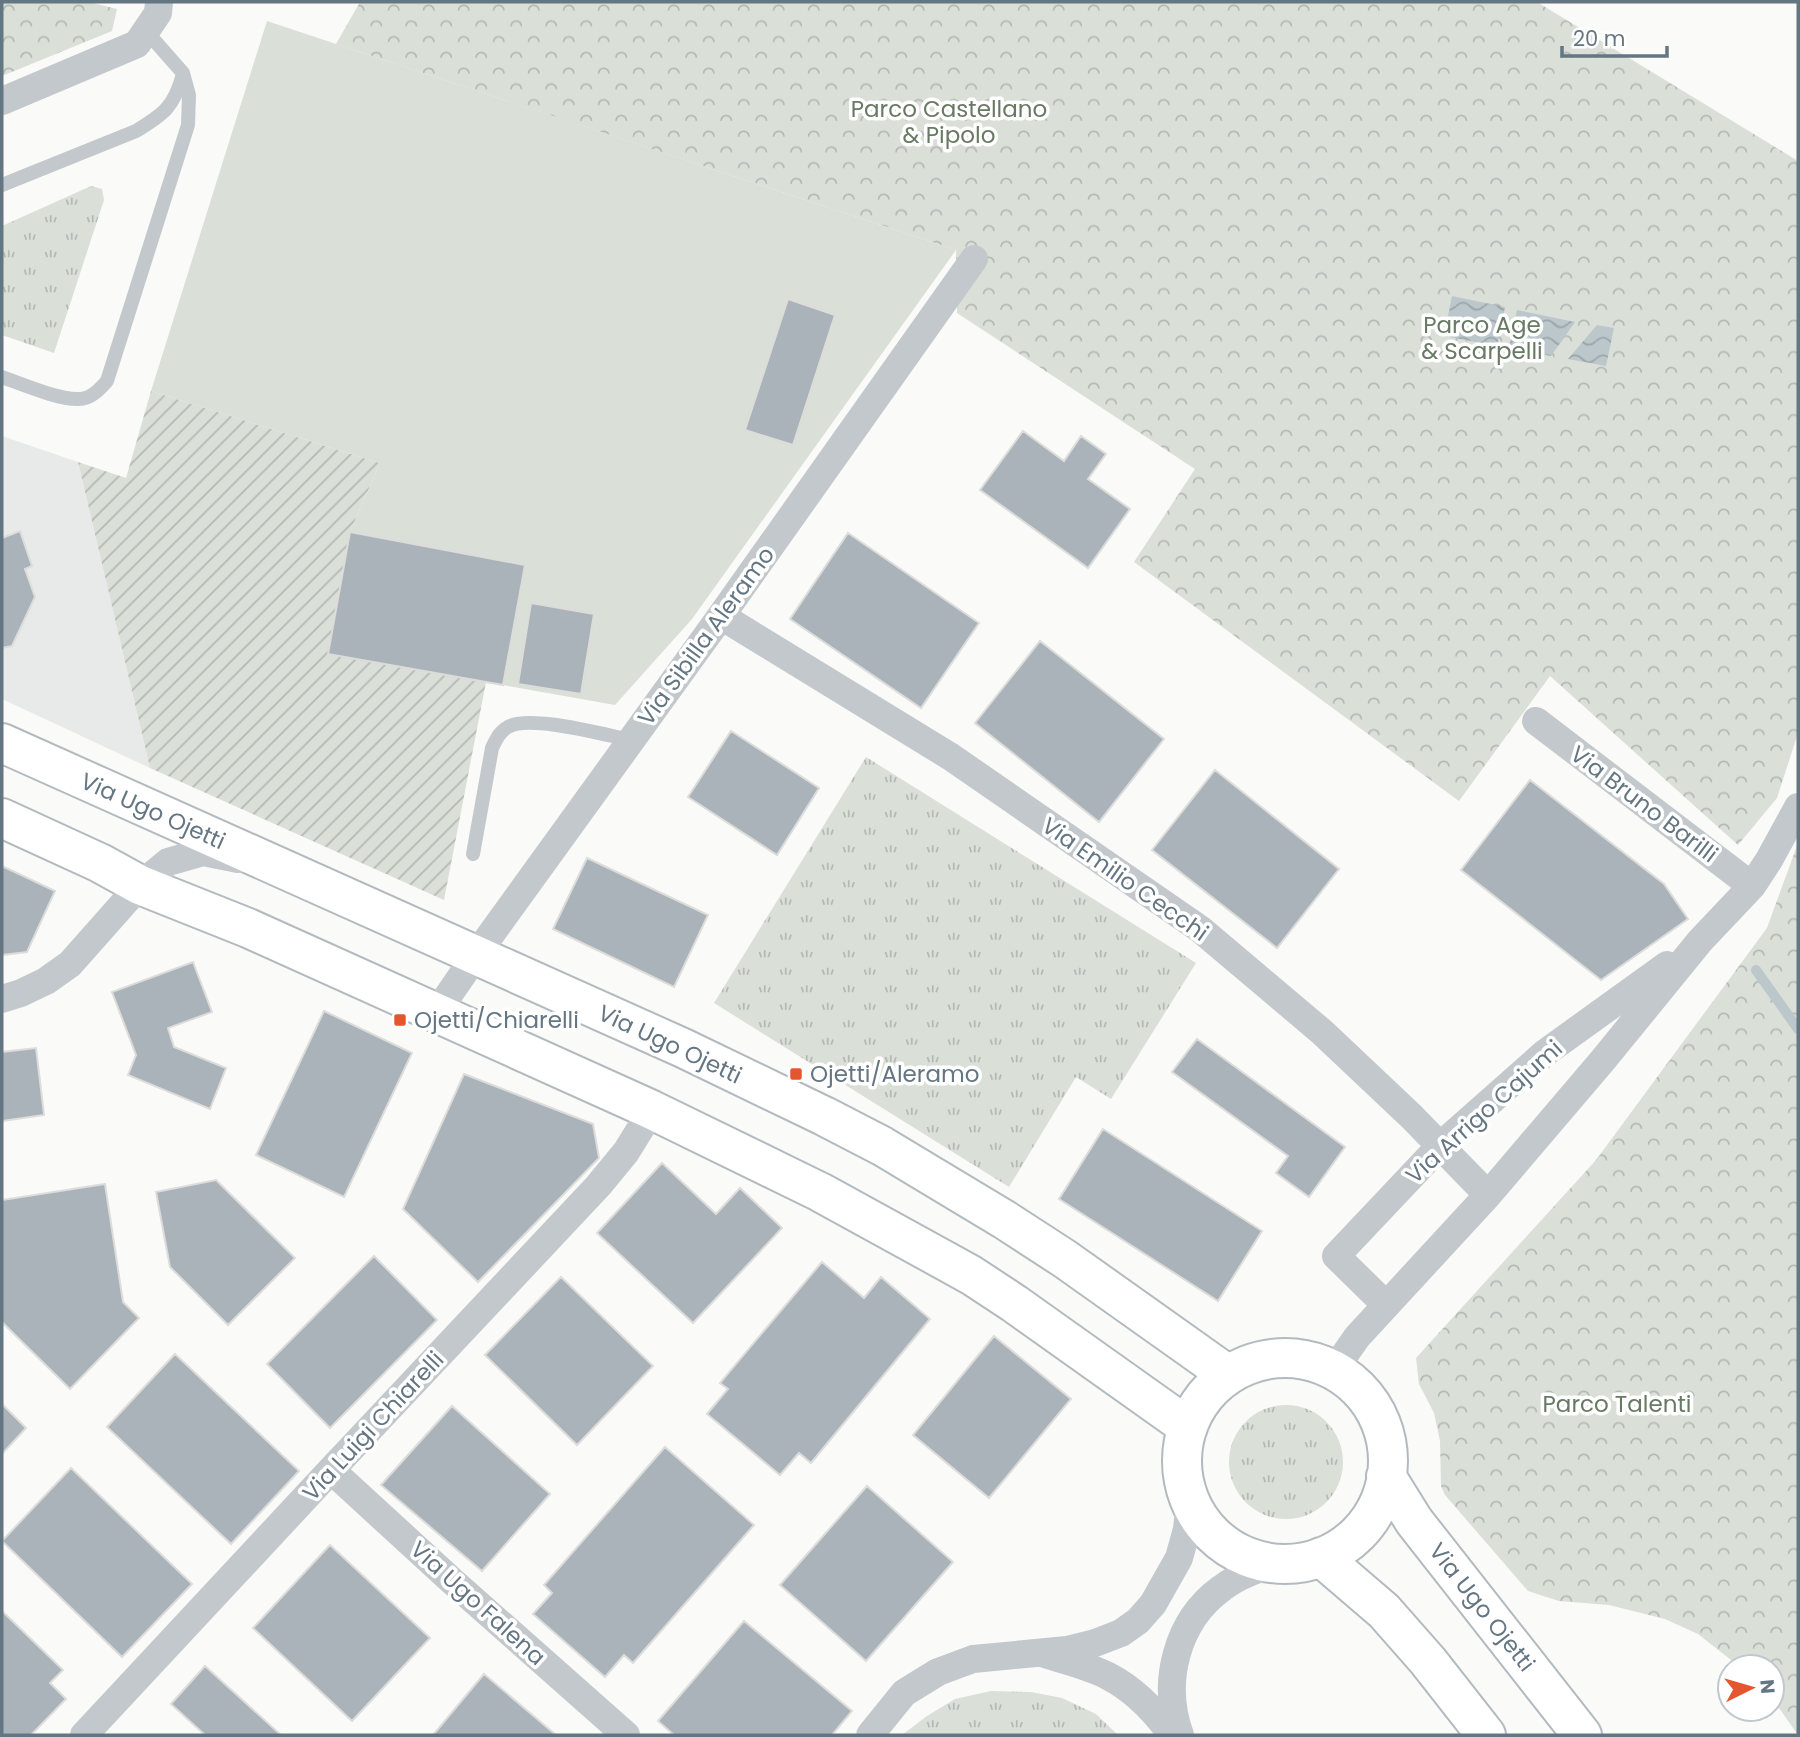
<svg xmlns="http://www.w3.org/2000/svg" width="1800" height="1737" viewBox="0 0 1800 1737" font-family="Poppins,sans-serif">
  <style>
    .built { fill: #e8e9e9 }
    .grass { fill: url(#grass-tufts) }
    .park { fill: url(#park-crowns) }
    .garden { fill: url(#garden-furrows) }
    .pitch { fill: #dadfd7 }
    .water { fill: url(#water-waves) }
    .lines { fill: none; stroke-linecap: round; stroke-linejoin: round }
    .stream { stroke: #bbc7cb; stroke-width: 10 }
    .building { fill: #aab3b9; stroke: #dcdcda; stroke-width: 2 }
    .secondary-casing { stroke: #b3babf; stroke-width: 42 }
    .service { stroke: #c3c8cc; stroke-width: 14 }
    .minor { stroke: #c3c8cc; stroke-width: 28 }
    .secondary { stroke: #fff; stroke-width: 38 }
    .poi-dot { fill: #e4572e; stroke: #fff; stroke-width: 2.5 }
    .labels { text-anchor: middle; stroke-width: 7; stroke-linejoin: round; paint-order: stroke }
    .park-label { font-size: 23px; fill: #687a64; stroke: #fff }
    .street-label { font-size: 23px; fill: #657683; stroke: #fff }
    .poi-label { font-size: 23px; fill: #657683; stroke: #fff; text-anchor: start }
  </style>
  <defs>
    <pattern id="grass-tufts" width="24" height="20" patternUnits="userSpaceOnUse" patternTransform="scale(1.75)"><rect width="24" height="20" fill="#dadfd7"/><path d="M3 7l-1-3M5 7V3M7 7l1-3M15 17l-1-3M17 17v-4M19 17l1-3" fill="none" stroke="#b4b9b4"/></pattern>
    <pattern id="park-crowns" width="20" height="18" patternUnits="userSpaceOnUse" patternTransform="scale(1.75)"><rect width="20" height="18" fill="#dadfd7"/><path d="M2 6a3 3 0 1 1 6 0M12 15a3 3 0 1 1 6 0" fill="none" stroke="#b4b9b4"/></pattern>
    <pattern id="garden-furrows" width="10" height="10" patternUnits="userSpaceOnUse" patternTransform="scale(1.75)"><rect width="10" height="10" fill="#dadfd7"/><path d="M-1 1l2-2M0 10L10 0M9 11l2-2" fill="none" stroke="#b4b9b4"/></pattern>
    <pattern id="water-waves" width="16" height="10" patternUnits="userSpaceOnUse" patternTransform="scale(1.75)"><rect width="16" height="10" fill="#bbc7cb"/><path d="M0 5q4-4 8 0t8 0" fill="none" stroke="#9ca6aa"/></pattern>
  </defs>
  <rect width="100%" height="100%" fill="#fafaf8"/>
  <path class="built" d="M2,436L78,462L150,768L2,699Z"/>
  <path class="grass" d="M91,186L102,189L104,200L54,353L2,335V226Z
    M866,757L1196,963L1111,1099L1076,1077L1009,1187L714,1003Z
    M1229 1462a57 57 0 1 1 114 0a57 57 0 1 1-114 0Z
    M991,1691L1031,1692L1062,1698L1096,1714L1118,1735H902L927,1716L955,1699Z"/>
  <path class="park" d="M2,2H89L117,9L112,31L2,76Z
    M360,2H1537L1798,161V733L1777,798L1738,845L1550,676L1459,801L1134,562L1195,469L957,313L956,250L336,44Z
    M1798,843V1735L1772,1698V1667H1740L1698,1634L1665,1619L1609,1605L1559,1601L1528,1591L1445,1495L1441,1486L1440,1441L1434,1413L1419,1384L1416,1358L1596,1160L1767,928Z"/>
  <path class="garden" d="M151,391L380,463L350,532L328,654L486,682L444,900L150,768L78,462L126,478Z"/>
  <path class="pitch" d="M267,21L956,250L692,619L615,705L328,654L350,532L380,463L151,391Z"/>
  <path class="water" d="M1452,296L1505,307L1497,346L1444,336Z
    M1517,310L1575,322L1551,356L1509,348Z
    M1597,325L1614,328L1606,366L1568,359Z"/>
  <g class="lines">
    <path class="stream" d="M1756,970L1798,1029"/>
  </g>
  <path class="building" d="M788,299L835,315L793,445L745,430Z
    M1023,431L1064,461L1081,436L1106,454L1088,479L1130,509L1088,568L980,490Z
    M20,531L32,566L25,569L35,597L12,646L2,648V538Z
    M350,532L525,565L503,685L328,654Z
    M848,533L979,623L921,708L790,619Z
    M531,603L594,614L581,694L518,684Z
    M1040,641L1164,739L1099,822L975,723Z
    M731,731L819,788L777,855L688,797Z
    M1215,770L1339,869L1277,948L1152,850Z
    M1530,780L1664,884L1688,919L1601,980L1461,870Z
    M587,858L708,915L674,987L553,929Z
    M2,866L55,891L27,952L2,955Z
    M193,962L212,1012L168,1028L174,1047L226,1068L210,1109L128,1075L136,1055L112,992Z
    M324,1011L412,1053L344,1197L256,1155Z
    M1197,1039L1345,1147L1309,1197L1276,1173L1288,1156L1172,1072Z
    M36,1048L44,1115L2,1121V1052Z
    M464,1074L593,1124L599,1158L478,1282L403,1209Z
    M1103,1129L1262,1231L1218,1301L1059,1199Z
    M662,1163L716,1214L740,1188L782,1228L693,1323L597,1233Z
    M216,1180L295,1258L228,1325L170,1267L156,1192Z
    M105,1184L123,1302L139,1318L70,1389L2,1322V1200Z
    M374,1256L437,1320L330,1428L267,1364Z
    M822,1262L864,1298L881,1277L930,1319L811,1463L799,1453L780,1475L707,1414L728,1389L720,1383Z
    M561,1277L653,1366L577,1445L485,1355Z
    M994,1336L1071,1399L989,1498L913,1435Z
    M175,1354L299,1471L231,1544L107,1427Z
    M2,1404L26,1428L2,1454Z
    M452,1406L550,1494L482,1571L381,1485Z
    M665,1447L754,1525L633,1663L624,1655L605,1677L533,1614L552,1593L544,1585Z
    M71,1468L192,1584L122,1657L2,1541Z
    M867,1486L953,1562L866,1661L780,1585Z
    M330,1545L430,1638L352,1721L253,1628Z
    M2,1611L63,1670L50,1683L66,1699L31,1735H2Z
    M744,1621L852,1711L832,1735H674L658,1721Z
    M205,1666L281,1735H205L171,1704Z
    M484,1674L556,1735H433Z"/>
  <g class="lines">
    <defs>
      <path id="secondary" d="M2,743L683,1048L824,1116L882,1146L1005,1220L1065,1259L1227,1374
        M2,818L100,863L140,885L248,928L652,1110L820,1192L971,1275L1015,1304L1188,1427
        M1182 1461a103 103 0 1 1 206 0a103 103 0 1 1-206 0Z
        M1386,1476L1414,1521L1582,1735
        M1321,1557L1384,1611L1428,1661L1486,1735"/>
    </defs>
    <use href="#secondary" class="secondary-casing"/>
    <path class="service" d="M2,185L136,131C164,114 174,107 183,74
      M2,377C22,384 59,400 79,399C91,399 100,389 107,381L188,125L189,95L183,73L146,31
      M473,854L492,748C496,740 499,732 508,727C529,714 605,735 631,740"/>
    <path class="minor" d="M2,101L137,44L158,13L159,2
      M721,616L951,757L1200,929L1322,1032L1412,1117L1488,1195
      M1536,721L1752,886
      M2,999L21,993L46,981L70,964L140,885L168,862L203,852L238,859
      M437,1012L476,955L721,616L974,259
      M1385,1304L1336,1256L1440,1146L1545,1053L1667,965
      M1334,1370L1357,1337L1488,1195L1603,1060L1700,941L1752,886L1769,860L1798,807
      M331,1470L452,1581L626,1735
      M1045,1654C1066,1661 1089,1666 1108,1676C1135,1690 1155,1711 1172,1735
      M84,1735L331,1470L598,1186L626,1152L652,1110
      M870,1735L904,1693L938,1672L973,1659L1067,1650L1095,1643L1121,1633L1138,1621L1153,1604L1179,1558L1187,1529L1190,1500
      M1180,1735C1161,1683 1176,1621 1222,1588C1239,1575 1258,1569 1277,1563"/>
    <use href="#secondary" class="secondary"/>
  </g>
  <g class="poi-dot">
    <rect x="393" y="1013" width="14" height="14" rx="3.5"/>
    <rect x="789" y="1067" width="14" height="14" rx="3.5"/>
  </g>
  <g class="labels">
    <g class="park-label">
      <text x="949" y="117">Parco Castellano<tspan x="949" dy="26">&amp; Pipolo</tspan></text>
      <text x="1482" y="333">Parco Age<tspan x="1482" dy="26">&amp; Scarpelli</tspan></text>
      <text x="1617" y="1412">Parco Talenti</text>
    </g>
    <g class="street-label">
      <text transform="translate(706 636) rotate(-54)" y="8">Via Sibilla Aleramo</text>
      <text transform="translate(1644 804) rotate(37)" y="8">Via Bruno Barilli</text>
      <text transform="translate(153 811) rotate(24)" y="8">Via Ugo Ojetti</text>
      <text transform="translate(1125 879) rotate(35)" y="8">Via Emilio Cecchi</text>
      <text transform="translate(670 1044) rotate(25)" y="8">Via Ugo Ojetti</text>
      <text transform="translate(1484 1112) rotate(-42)" y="8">Via Arrigo Cajumi</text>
      <text transform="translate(373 1426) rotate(-47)" y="8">Via Luigi Chiarelli</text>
      <text transform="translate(478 1603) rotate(42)" y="8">Via Ugo Falena</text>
      <text transform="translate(1482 1607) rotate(52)" y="8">Via Ugo Ojetti</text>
    </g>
    <g class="poi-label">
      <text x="414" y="1028">Ojetti/Chiarelli</text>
      <text x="810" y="1082">Ojetti/Aleramo</text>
    </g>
  </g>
  <rect width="1800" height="1737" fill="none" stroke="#657683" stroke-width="7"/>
  <g transform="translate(1751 1688) rotate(85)"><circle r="33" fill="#ffffff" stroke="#c1c8cd" stroke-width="2"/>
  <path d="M0-5L12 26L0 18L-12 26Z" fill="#e4572e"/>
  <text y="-10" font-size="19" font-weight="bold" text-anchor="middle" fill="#657683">N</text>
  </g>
  <path d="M1562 46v10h105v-10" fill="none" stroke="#657683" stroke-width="3.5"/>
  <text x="1573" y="46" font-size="21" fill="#657683" stroke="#ffffff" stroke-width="5" paint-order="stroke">20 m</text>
</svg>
